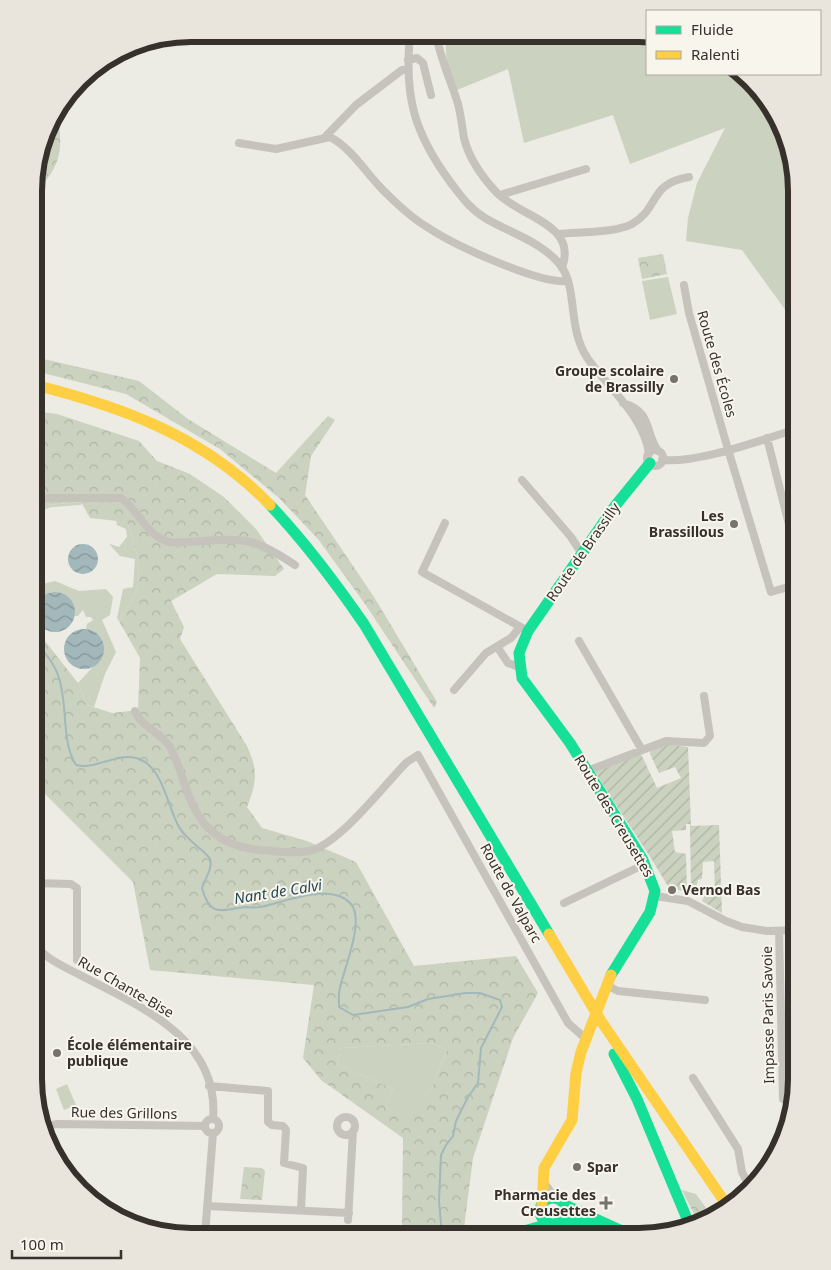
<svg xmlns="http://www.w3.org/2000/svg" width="831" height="1270" viewBox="0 0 831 1270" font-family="'Noto Sans',sans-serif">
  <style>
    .grass { fill: #cbd2c0 }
    .forest { fill: url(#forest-crowns); fill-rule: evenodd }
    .garden { fill: url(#garden-furrows) }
    .water { fill: url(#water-waves) }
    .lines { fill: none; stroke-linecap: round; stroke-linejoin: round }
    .stream { stroke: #a2b8bb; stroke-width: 2 }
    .street { stroke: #c6c3bd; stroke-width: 8 }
    .fast { stroke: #16e098; stroke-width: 11 }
    .slow { stroke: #ffcf43; stroke-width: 11 }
    .poi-dot { fill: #76726c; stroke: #f8f5ed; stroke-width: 2 }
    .labels { text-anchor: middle; stroke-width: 4; stroke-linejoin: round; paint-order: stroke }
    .street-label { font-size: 14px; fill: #37312b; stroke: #f8f5ed }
    .poi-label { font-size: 14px; font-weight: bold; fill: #37312b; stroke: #f8f5ed; text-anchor: end }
    .water-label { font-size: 15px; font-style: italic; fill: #264953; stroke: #f8f5ed }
    .rim { fill: none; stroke: #37312b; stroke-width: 6 }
  </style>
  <defs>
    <pattern id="forest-crowns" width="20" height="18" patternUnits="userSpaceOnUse" patternTransform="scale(1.25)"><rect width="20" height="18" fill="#cbd2c0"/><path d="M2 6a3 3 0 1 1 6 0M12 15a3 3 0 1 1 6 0" fill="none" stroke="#afb5a5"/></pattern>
    <pattern id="garden-furrows" width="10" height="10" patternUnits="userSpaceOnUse" patternTransform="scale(1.25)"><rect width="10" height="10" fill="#cbd2c0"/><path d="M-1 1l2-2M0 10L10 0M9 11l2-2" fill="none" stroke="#afb5a5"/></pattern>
    <pattern id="water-waves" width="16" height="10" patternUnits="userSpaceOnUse" patternTransform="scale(1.25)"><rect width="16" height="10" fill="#a2b8bb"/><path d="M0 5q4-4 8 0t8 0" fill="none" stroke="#859698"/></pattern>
  </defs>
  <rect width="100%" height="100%" fill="#ecebe4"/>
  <path class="grass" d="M445,35H647V74H741L785,131L797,192V326L742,250L686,241L688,218L697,183L725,128L630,164L613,115L524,143L508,69L457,90L447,66Z
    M668,277L677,314L650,320L642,281Z
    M81,502L82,504L80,505L52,507L35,512V506Z
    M116,520L127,522C135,542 144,572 135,594C131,603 124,612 119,621L117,618L123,589L133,587L135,559L120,556L110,545V544L119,547L127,537L126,529L117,525Z
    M55,581L79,591L106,589L113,597L110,615L102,620L116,652L105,674L94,707L87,705L78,683L102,657C105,643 100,633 86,629L87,624L93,620L91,617H86L83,610L78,616H74L75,612L53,592L45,595L38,600L35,599L37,597L34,594L35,583L38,585Z
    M432,1043L447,1050L432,1087L408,1119L385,1108L393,1089L337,1064L341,1048Z
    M67,1084L76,1105L64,1110L56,1089Z"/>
  <path class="forest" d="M57,111C63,149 63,164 35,193V171Z
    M663,254L667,274L642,279L638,258Z
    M35,357L139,381L188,419L276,473L328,416L335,420L311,456L305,495L374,597L437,702L434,708L365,604L318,539L279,498L220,449L126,394L35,371Z
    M35,411L57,414L139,441L157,461L190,474L224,497L256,529L284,569L275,576L217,574L171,601L184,627L180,639L247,746C258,770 257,782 247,807L262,828L307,841L356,862L414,966L516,956L538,993L513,1038L473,1158L463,1236H397L402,1230L403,1138L321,1080L303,1058L314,985L150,970L133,882L34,783V627L78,683L87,705L112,713L138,710L140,658L119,621C124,612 131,603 135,594C144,572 135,542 127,522L90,518L81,502L35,506ZM432,1043L447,1050L432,1087L408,1118L385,1108L393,1089L337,1064L341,1048Z
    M244,1167L262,1168L265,1171L262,1200L240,1199Z
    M682,1190L696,1194L711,1215L699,1224Z"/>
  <path class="garden" d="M665,744L688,747L691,826L719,825L722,913L702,901L707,891L715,890L714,861L703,862L702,879L698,880L694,895L691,893L690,824H686V830L672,831L675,852L686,854L687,892L669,888C646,848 619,811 595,772L641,754L657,788L681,778L675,767L659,773L650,754V750Z"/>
  <path class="water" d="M68 559a15 15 0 1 1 30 0a15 15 0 1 1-30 0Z
    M35 612a20 20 0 1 1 40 0a20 20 0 1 1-40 0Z
    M64 649a20 20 0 1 1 40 0a20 20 0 1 1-40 0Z"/>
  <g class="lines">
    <path class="stream" d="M34,639C43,652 55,663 59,678C68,705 61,742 76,765C96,770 115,753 136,758C163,765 167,806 179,827C186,840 208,853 210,859C213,868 205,879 202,888C210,918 221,910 245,907C250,907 255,908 260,907C283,903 332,881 351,904C365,921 344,968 340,988C338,994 339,1001 339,1007L353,1015L408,1007L428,999L466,993H480L500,1000L502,1007L481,1048L478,1083L468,1097L456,1121L453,1136L446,1145L441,1155L439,1201L442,1236"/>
    <path class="street" d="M410,34C404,97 414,133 451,183C461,196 470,209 485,218C510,233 543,242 561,266C578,289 567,329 588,359C609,389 644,416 649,454
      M436,34C440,58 451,81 458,104C461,115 462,127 464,138C469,159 482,177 497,193C522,218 578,224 562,268
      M408,60L417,58L423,63L431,95
      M326,136L356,105L402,70H408
      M239,143L276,149L330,137C353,149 367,175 386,193C398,205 412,218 427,227C452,244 540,285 568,281
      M500,195L586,169
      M559,234C578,232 615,233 632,224C660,208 648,184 689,177
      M684,285L689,313L727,446L771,592L788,587L797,590
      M623,403C653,412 644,431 658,451
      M767,438L797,556
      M647 458a8 8 0 1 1 16 0a8 8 0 1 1-16 0Z
      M662,460C701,463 760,440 797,429
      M522,480L571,537L582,554
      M35,498H121C138,509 147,537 169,542C180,544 193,541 204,541C248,537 259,541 295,565
      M445,523L422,572L528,631
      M579,641L642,750
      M498,648L508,663L519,667
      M454,690L486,653L511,638L520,627
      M135,711C140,726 163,733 171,749C183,772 187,801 203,822C218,841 237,847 259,850C275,851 293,854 309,851C339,845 384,785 407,762L418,755L568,1023L586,1039
      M587,771L666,741L704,743L710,736L704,696
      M34,883L71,884L77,888V960
      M655,896L688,901L726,921L742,927L767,931L797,930
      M564,903L645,864
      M779,931L783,1099
      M34,942C44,959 63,966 80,975C139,1006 220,1038 213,1119
      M608,986L618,991L705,1000
      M693,1078L738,1149L742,1172L749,1186
      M209,1086L268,1091V1122L272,1125L283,1126L286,1130L284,1163L303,1168L301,1210
      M337 1126a9 9 0 1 1 18 0a9 9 0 1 1-18 0Z
      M205 1126a7 7 0 1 1 14 0a7 7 0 1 1-14 0Z
      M43,1126L58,1124L205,1126
      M543,1181L555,1198
      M207,1206L349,1213
      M348,1220L353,1131
      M205,1235L213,1133"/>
    <path class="fast" d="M270,505C305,542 335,582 364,624L549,934
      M611,975L650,912L655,891L643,860L570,743L522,678L519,653L528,631L615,506L650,463
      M614,1054L637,1099L690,1226
      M540 1211a13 13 0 1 1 26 0a13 13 0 1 1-26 0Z
      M565,1205L633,1236
      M564,1219L585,1222L596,1227
      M506,1236L549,1224"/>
    <path class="slow" d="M35,385C123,407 205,437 270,505
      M549,934L601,1021L726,1204
      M542,1205L544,1168L572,1120L576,1073L581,1052L611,975"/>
  </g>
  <g class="poi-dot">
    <circle cx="674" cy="379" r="5"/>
    <circle cx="734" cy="524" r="5"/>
    <circle cx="672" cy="890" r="5"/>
    <circle cx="57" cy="1053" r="5"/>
    <circle cx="577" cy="1167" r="5"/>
    <path d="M603.5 1195.5h5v5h5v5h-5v5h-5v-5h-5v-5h5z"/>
  </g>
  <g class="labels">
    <g class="street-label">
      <text transform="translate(717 364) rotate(74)" y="5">Route des Écoles</text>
      <text transform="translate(583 552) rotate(-55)" y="5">Route de Brassilly</text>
      <text transform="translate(614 816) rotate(59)" y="5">Route des Creusettes</text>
      <text transform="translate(511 893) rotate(61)" y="5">Route de Valparc</text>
      <text transform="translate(126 987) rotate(30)" y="5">Rue Chante-Bise</text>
      <text transform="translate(768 1015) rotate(-91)" y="5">Impasse Paris Savoie</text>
      <text transform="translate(124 1113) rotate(1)" y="5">Rue des Grillons</text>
    </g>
    <g class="poi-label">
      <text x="664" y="376">Groupe scolaire<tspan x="664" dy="16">de Brassilly</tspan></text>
      <text x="724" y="521">Les<tspan x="724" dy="16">Brassillous</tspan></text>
      <text x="682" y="895" text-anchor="start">Vernod Bas</text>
      <text x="67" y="1050" text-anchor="start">École élémentaire<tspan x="67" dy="16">publique</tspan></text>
      <text x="587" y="1172" text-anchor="start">Spar</text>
      <text x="596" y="1200">Pharmacie des<tspan x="596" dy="16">Creusettes</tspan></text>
    </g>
    <g class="water-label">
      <text transform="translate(278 892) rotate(-9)" y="5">Nant de Calvi</text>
    </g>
  </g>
  <path d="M0 0H831V1270H0ZM191 42H639A149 149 0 0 1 788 191V1079A149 149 0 0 1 639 1228H191A149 149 0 0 1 42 1079V191A149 149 0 0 1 191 42Z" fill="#e9e5dd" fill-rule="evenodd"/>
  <path class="rim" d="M191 42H639A149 149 0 0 1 788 191V1079A149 149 0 0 1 639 1228H191A149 149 0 0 1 42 1079V191A149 149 0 0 1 191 42Z"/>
  <rect x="646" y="10" width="175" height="65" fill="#f8f5ed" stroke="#aba79f"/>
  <rect x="656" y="26" width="25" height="8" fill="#16e098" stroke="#aba79f"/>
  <text x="691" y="35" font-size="15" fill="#37312b">Fluide</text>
  <rect x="656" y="51" width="25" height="8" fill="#ffcf43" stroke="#aba79f"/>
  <text x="691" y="60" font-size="15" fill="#37312b">Ralenti</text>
  <path d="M12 1250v8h109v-8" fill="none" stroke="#37312b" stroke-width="2.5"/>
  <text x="20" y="1250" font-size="15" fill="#37312b" stroke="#f8f5ed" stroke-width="4" paint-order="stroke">100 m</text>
</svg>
